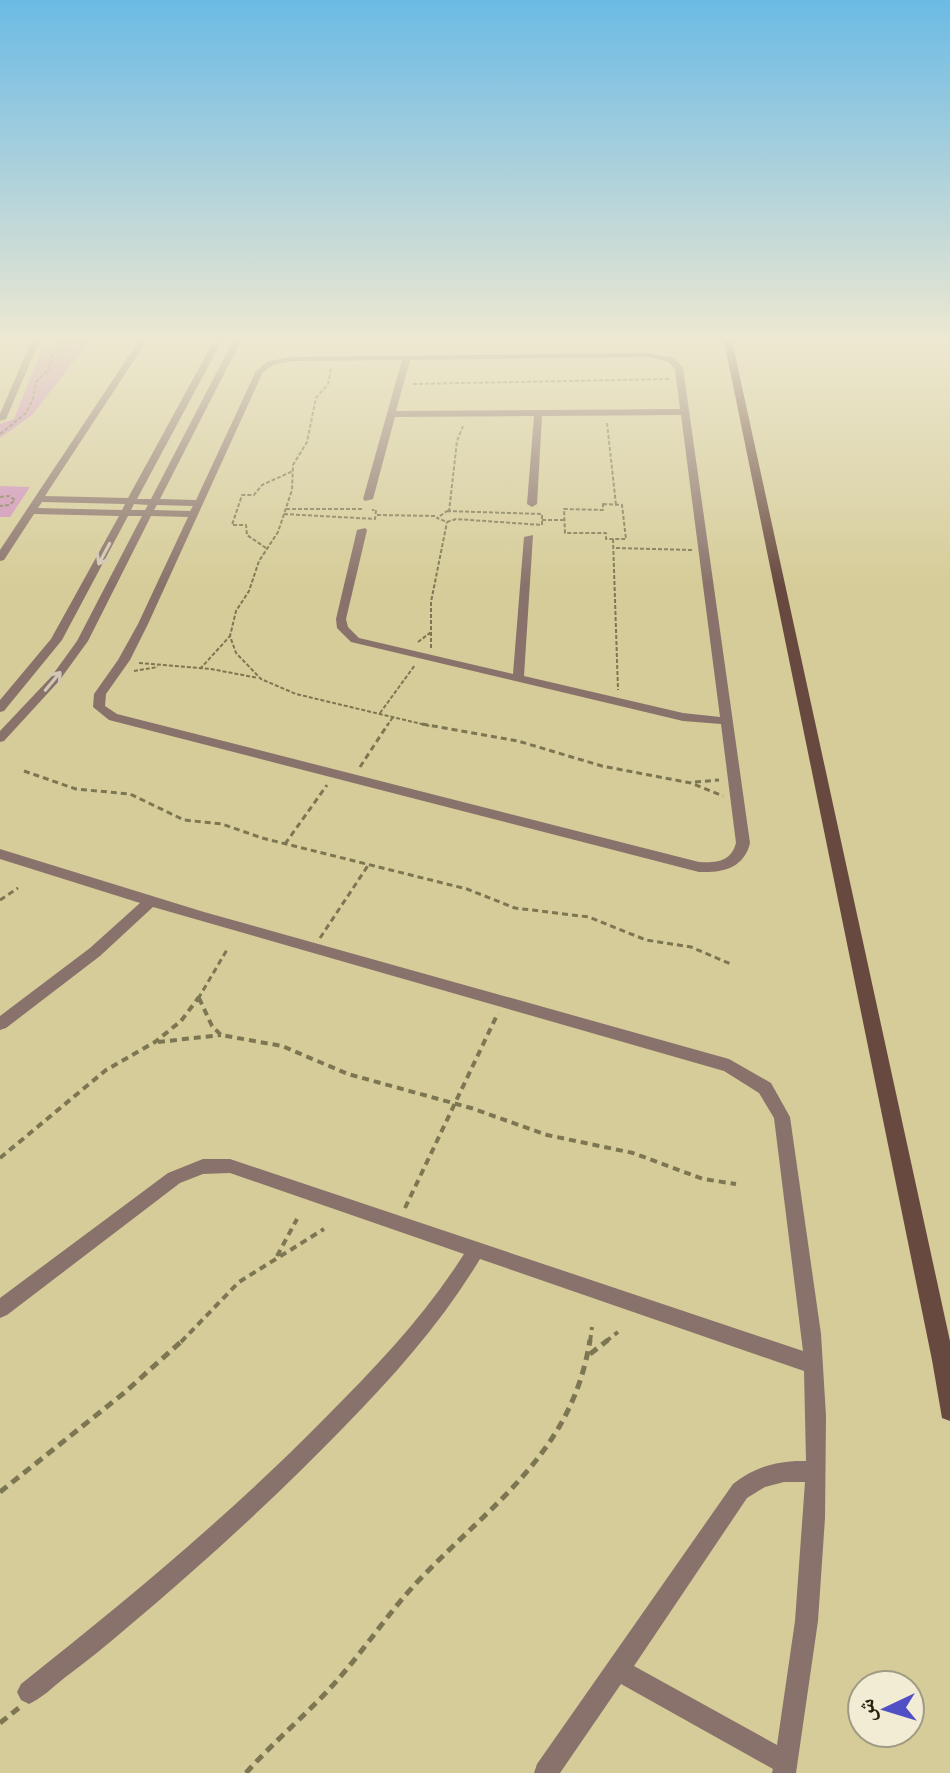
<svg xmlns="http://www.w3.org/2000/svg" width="950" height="1773" viewBox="0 0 950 1773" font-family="Georgia,'Noto Naskh Arabic',serif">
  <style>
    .green { fill: #cf8cbb }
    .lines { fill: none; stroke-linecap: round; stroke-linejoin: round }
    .path-far3 { stroke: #7d7652; stroke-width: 2; stroke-dasharray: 4 2; stroke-linecap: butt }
    .path-far2 { stroke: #7d7652; stroke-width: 3; stroke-dasharray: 6 4; stroke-linecap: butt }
    .path-far1 { stroke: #7d7652; stroke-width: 4; stroke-dasharray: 7 5; stroke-linecap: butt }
    .path { stroke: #7d7652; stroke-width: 5; stroke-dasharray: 9 6; stroke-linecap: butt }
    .minor { fill: #89726b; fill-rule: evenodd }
    .secondary { fill: #68493f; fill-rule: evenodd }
    .oneway { stroke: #d2c7b4 }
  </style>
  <rect width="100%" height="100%" fill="#d6cc99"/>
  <path class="green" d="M60,337H93L32,415L0,438V424L14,419L42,348H54Z
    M0,486L30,487L10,517H0Z"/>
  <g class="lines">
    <path class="path-far3" d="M331,369L328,384L316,398L307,442L293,465L292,490L278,532L259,561L249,591L236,611L230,636L236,653L261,679L296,694L430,726
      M413,384L669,379
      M607,423L616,505
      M0,434L26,413L33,399L36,382L49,369L52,355L81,337
      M0,497L9,496L15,500L9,505L0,506
      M603,504L622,505L626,539H606V533H565L564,509L603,510Z
      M286,509H364
      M447,511L542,514V525L456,519L447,522L437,518Z
      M449,512L457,441L463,426
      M284,514L375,519L376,510H372
      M377,515L437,516
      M542,520H564
      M613,539L618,690
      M266,548L247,535L246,525H232L242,495H254L262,485L293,471
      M616,548L692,550
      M418,642L431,632
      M431,648V602L447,522
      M139,663L211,669L258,678
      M200,669L230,636
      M134,671L158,667
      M380,713L415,665
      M387,726L393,717"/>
    <path class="path-far2" d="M422,724L518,741L602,766L691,783L723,796
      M360,767L388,724
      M24,771L76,789L130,794L184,820L222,824L262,838L467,889L515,908L589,917L646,940L691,947L733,965
      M695,782L719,780
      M285,844L327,785
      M0,900L18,888
      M320,938L369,864
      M198,999L228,948"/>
    <path class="path-far1" d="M199,998L212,1026L221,1035L282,1046L348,1074L471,1108L547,1135L633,1153L703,1179L736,1184
      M158,1042L221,1035
      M0,1158L106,1070L155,1042L181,1021L199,997
      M405,1208L498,1013
      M277,1256L297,1219
      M181,1342L239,1282L324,1229
      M590,1342L592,1327
      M605,1342L618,1332"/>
    <path class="path" d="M590,1354L608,1340
      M0,1492L124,1393L183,1340
      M0,1723L20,1707
      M246,1773C276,1739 311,1711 340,1677C368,1645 391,1609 421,1578C494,1502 572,1452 590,1340"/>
    <path class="minor" d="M0,337H7L0,339Z
      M33,337H41L6,419L0,421V414Z
      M138,337H146V342L45,496L128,498L216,337H224L137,499H151L235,337H243L160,499L196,500L256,371L268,361L293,357L649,353L674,358L683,368L750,843C744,868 723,873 699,872L109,720L93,707L94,694L118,660L138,624L188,517L151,516L88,641L59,681L4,741L0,742V731L51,677L77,641L142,516H128L62,640L4,711L0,712V700L51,639L119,516L34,514L4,560L0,561V550L138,342ZM649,357L668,362L675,369L680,409L396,411L410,360ZM402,360L363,499L365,501L373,499L395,417L534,416L527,504L532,507L537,504L542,416L681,415L720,717L683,713L524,676L533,535L524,537L513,674L359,638L348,627L346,619L367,530L365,528L357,530L336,619L337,628L351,642L683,721L721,724L736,843C731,862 716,863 699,862L117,714L105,706L106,694L130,660L148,624L263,372L273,365L293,361ZM42,502L125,504L122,510L38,508ZM134,504L148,505L145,510H131ZM157,505L193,506L190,511L154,510Z
      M0,849L204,912L729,1059L771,1083L790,1117L821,1334L826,1416L825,1518L818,1621L796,1773H772L773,1769L621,1684L560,1773H534L537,1764L733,1484C755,1467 778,1460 806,1461L804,1371L480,1259C442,1322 394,1376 343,1428C275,1498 204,1563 129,1626C108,1644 86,1662 63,1679C52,1688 42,1698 29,1704L21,1700L17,1692L21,1684C127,1600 232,1513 327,1416C377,1366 426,1314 464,1254L230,1173L203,1174L180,1183L7,1315L0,1318V1298L168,1173L203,1159H230L803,1351L774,1118L759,1093L724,1071L153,907L100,956L6,1028L0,1030V1016L90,948L140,903L0,859ZM784,1482H805L795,1621L777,1745L634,1666L747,1498L765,1487Z"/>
    <path class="secondary" d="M728,338L732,341L950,1341V1421L942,1418L932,1360L724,341Z"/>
  </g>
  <defs><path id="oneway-shaft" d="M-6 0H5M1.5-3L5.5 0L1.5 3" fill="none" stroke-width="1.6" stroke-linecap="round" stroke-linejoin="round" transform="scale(2)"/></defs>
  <g class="oneway">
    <use href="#oneway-shaft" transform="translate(104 554) rotate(118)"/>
    <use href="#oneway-shaft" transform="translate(53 681) rotate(-50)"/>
  </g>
  <linearGradient id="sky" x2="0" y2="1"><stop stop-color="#6bbae5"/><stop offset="0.58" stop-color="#ede8d1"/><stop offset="1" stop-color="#ede8d1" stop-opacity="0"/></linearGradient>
  <rect width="950" height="585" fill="url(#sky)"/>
  <g transform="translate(886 1709) rotate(266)"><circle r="38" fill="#f1ecd3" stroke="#a09b84" stroke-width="2"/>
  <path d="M0-6L14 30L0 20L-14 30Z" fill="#514fc6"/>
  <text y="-12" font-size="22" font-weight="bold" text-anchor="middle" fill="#26220e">ش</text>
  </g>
</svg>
